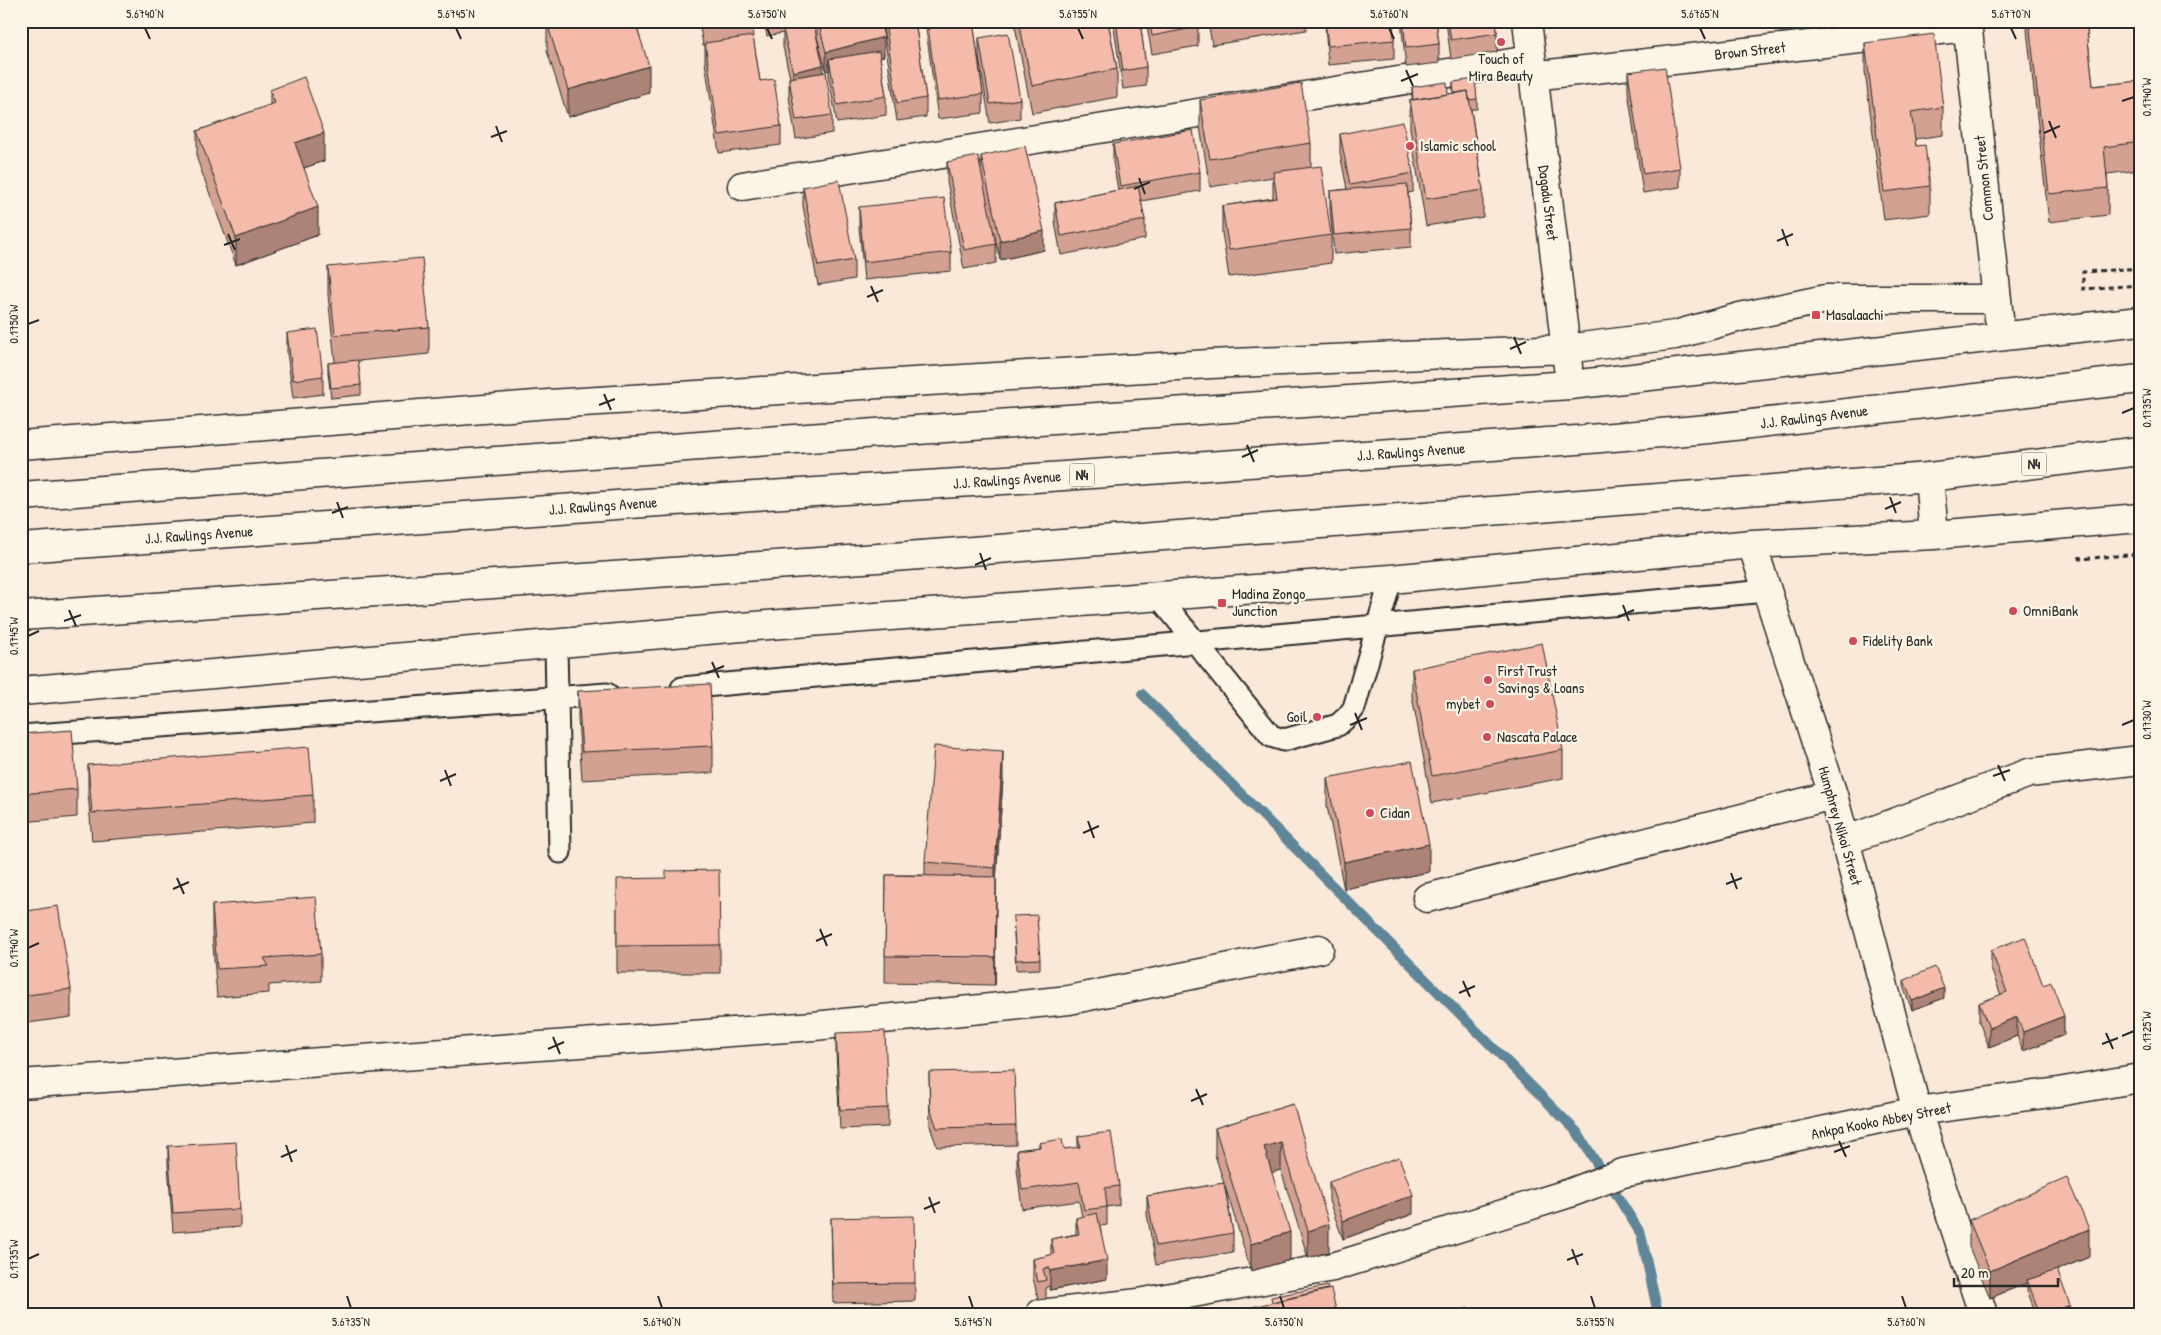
<svg xmlns="http://www.w3.org/2000/svg" width="2161" height="1335" viewBox="0 0 2161 1335" font-family="'Patrick Hand',sans-serif">
  <style>
    .lines { fill: none; stroke-linecap: round; stroke-linejoin: round }
    .stream { stroke: #5e8698; stroke-width: 10 }
    .service-casing { stroke: #2b2b2b; stroke-width: 25 }
    .minor-casing { stroke: #2b2b2b; stroke-width: 31 }
    .trunk-casing { stroke: #2b2b2b; stroke-width: 31 }
    .path { stroke: #2b2b2b; stroke-width: 3; stroke-dasharray: 5 4; stroke-linecap: butt }
    .service { stroke: #fcf5e5; stroke-width: 21 }
    .minor { stroke: #fcf5e5; stroke-width: 28 }
    .trunk { stroke: #fcf5e5; stroke-width: 28 }
    .wall { fill: #d2a192; stroke: #2b2b2b }
    .shaded-wall { fill: #ab8377; stroke: #2b2b2b }
    .building { fill: #f4bbaa; stroke: #2b2b2b }
    .ticks { fill: none; stroke: #2b2b2b; stroke-width: 2 }
    .poi-dot { fill: #d1495b; stroke: #fcf5e5; stroke-width: 2 }
    .labels { text-anchor: middle; stroke-width: 4.5; stroke-linejoin: round; paint-order: stroke }
    .shield { fill: #fcf5e5; stroke: #6a6863; stroke-width: 1 }
    .shield-label { font-size: 14px; font-weight: bold; fill: #2b2b2b }
    .street-label { font-size: 15px; fill: #2b2b2b; stroke: #fcf5e5 }
    .poi-label { font-size: 15px; fill: #2b2b2b; stroke: #fcf5e5; text-anchor: start }
    .neatline { fill: none; stroke: #2b2b2b; stroke-width: 2 }
    .ticks-label { font-size: 12px; text-anchor: middle; fill: #2b2b2b }
  </style>
  <rect width="100%" height="100%" fill="#fae9d9"/>
  <filter id="ink" filterUnits="userSpaceOnUse"><feTurbulence type="fractalNoise" baseFrequency=".02" numOctaves="2"/><feDisplacementMap in="SourceGraphic" scale="10" xChannelSelector="R" yChannelSelector="G"/><feConvolveMatrix kernelMatrix="1 2 1 2 8 2 1 2 1" color-interpolation-filters="sRGB"/></filter>
  <g filter="url(#ink)">
    <g class="lines">
      <path class="stream" d="M1142,694L1577,1132L1641,1234L1658,1314"/>
      <defs>
        <path id="service" d="M1159,597L1271,736L1284,740L1338,725L1348,716L1354,708L1391,579
          M556,644L560,852
          M682,688L1767,591
          M21,736L607,694"/>
        <path id="minor" d="M1527,21L1568,367
          M1967,21L1999,318
          M1532,76L1967,27
          M742,186L1530,60
          M21,445L549,404L1210,364L1566,349L1675,335L1740,317L1826,299H1996
          M1929,477L1934,535
          M21,496L1053,420L1570,385L2140,321
          M1752,544L1833,795L1917,1111L1983,1314
          M21,691L741,627L1391,579L1752,544L1934,535L2140,518
          M1845,841L2029,773L2140,760
          M1427,898L1833,795
          M21,1084L814,1026L1069,1000L1319,949
          M1040,1314L1139,1303L1333,1267L1570,1193L1623,1173L1917,1111L2058,1092L2140,1078"/>
        <path id="trunk" d="M21,548L644,503L1035,478L1577,440L1708,429L2140,379
          M21,616L907,556L1929,477L2140,451"/>
      </defs>
      <use href="#service" class="service-casing"/>
      <use href="#minor" class="minor-casing"/>
      <use href="#trunk" class="trunk-casing"/>
      <path class="path" d="M2140,268L2083,272V289L2140,285
        M2080,556V559L2140,554"/>
      <use href="#service" class="service"/>
      <use href="#minor" class="minor"/>
      <use href="#trunk" class="trunk"/>
    </g>
    <path class="wall" d="M699,21H753V37L760,81L781,126V145L719,153L705,62V45H703Z
      M764,21H808L823,73L832,115V133L796,139L789,97V78H790L783,47V33L767,36Z
      M817,21H880L884,56L880,57L886,96V115L837,123L829,78V70L826,71L817,37Z
      M882,21H915L926,98V117L897,121Z
      M925,21H973L983,94V113L938,119Z
      M1014,21H1108L1117,69V97L1032,113Z
      M1113,21H1140L1146,67V86L1123,89Z
      M1146,21H1196L1198,27V46L1152,54Z
      M1208,21H1306V30L1212,45Z
      M1316,21H1393L1394,40V59L1328,65L1325,24L1317,25Z
      M1401,21H1436L1439,44V63L1406,67Z
      M1446,21H1496L1497,33V52L1451,59Z
      M2026,21H2086L2093,86L2140,81V170L2107,174L2108,188V215L2049,222Z
      M547,23L649,93L568,117L547,51Z
      M979,38L1020,99V118L990,123L979,57Z
      M1865,43L1943,107V135L1915,139L1916,146L1930,186V214L1884,220L1865,71Z
      M1628,72L1680,168V187L1643,193L1628,91Z
      M1453,82L1477,99V109H1471L1483,190V217L1426,226L1410,128V100H1412V87L1448,94H1453Z
      M270,90L324,161L304,168L318,235L236,265L197,159V131L270,105Z
      M1200,100L1311,143V167L1331,235V263L1229,277L1222,233V206L1273,198V177L1210,187L1200,127Z
      M1340,134L1413,173V192L1408,193L1411,228V247L1334,254L1330,209V191L1347,189L1340,153Z
      M1113,144L1200,172V191L1141,201L1145,220V239L1061,255L1055,222V203L1118,190L1113,162Z
      M981,156L1044,250L1000,260L994,233L996,244V263L964,269L947,181V162L981,169Z
      M803,187L854,260V279L818,285L803,206Z
      M859,207L951,252V271L864,280L859,226Z
      M328,267L429,327V354L358,361L361,385V395L331,398L328,373V363L335,362L328,295Z
      M287,333L323,376V394L293,398L287,352Z
      M1412,669L1563,750V778L1432,803L1412,696Z
      M578,691L713,746V773L582,780L578,718Z
      M21,734L77,789V817L21,822Z
      M88,765L313,795V823L92,841L88,792Z
      M1327,778L1429,872L1344,889L1327,806Z
      M1003,779L996,881L995,985L885,983L886,875H925V862Z
      M212,905L321,954V981L269,985V993L217,997L212,932Z
      M617,907L720,945V973H617Z
      M21,912L71,989V1017L21,1024Z
      M1013,916L1040,959V969L1016,970Z
      M1991,950L2043,985L2064,1035L2023,1051L2017,1036L1989,1047L1979,1022V1003L2001,995L1991,969Z
      M1904,980L1944,998L1912,1010L1904,989Z
      M836,1033L888,1108V1127L840,1129L836,1052Z
      M929,1072L1016,1126V1145L937,1147L930,1126Z
      M1293,1104L1329,1252L1308,1258L1281,1170L1271,1172L1290,1260L1251,1271L1225,1186L1233,1233V1252L1156,1265L1147,1214V1196L1224,1183L1215,1155V1128Z
      M1078,1136L1119,1186V1205L1107,1207V1225L1100,1226L1107,1279L1050,1290L1049,1286L1046,1287V1299L1038,1300L1033,1277V1259L1051,1255V1239L1076,1234V1218L1082,1217L1079,1201L1022,1209L1017,1169V1150L1039,1147V1143L1064,1149L1078,1148Z
      M168,1146L240,1209V1227L173,1232L168,1165Z
      M1329,1182L1413,1214L1343,1239L1329,1201Z
      M831,1218L915,1283V1301L833,1303Z
      M1969,1220L2089,1257L2057,1270L2070,1314H2036L2027,1290V1283L1990,1298L1969,1247Z"/>
    <path class="shaded-wall" d="M884,37V56L831,70L829,59V70L826,71V52Z
      M823,65V83L793,91V72Z
      M649,66V93L568,117V90Z
      M324,133V161L295,171V143Z
      M318,207V235L236,265V238Z
      M1044,231V250L1000,260V241Z
      M1003,751V779L996,881L995,985L996,882L995,895V868Z
      M1429,844V872L1344,889V862Z
      M1944,988V998L1912,1010V1001Z
      M2064,1016V1035L2023,1051V1032Z
      M2017,1017V1036L1989,1047V1028Z
      M1281,1142V1170L1264,1175V1147Z
      M1413,1195V1214L1343,1239V1221Z
      M1329,1224V1252L1308,1258V1231Z
      M2089,1229V1257L2028,1282L2027,1280V1283L1990,1298V1271Z
      M1290,1232V1260L1251,1271V1244Z
      M1107,1260V1279L1050,1290V1271Z
      M2070,1305V1314H2047Z"/>
    <path class="building" d="M554,21H635L649,66L568,90L547,23Z
      M702,21H734L703,27Z
      M813,21L823,65L793,72L783,29Z
      M818,21H880L884,37L826,52Z
      M885,21H915L926,98L897,103Z
      M927,21H973L983,94L938,100Z
      M1019,21H1108L1117,69L1032,86Z
      M1116,21H1140L1146,67L1123,71Z
      M1150,21H1196L1198,27L1152,36Z
      M1325,21H1393L1394,40L1328,46Z
      M1403,21H1436L1439,44L1406,48Z
      M1448,21H1496L1497,33L1451,40Z
      M2029,21H2086L2093,86L2140,81V142L2104,147L2108,188L2049,194Z
      M1008,33L1020,99L990,104L979,38Z
      M1934,34L1943,107L1911,112L1916,146L1925,145L1930,186L1884,192L1865,43Z
      M753,36L760,81L774,79L781,126L719,135L705,43Z
      M879,51L886,96L837,105L829,59Z
      M1665,67L1680,168L1643,174L1628,72Z
      M826,72L832,115L796,120L789,78Z
      M304,77L324,133L295,143L318,207L236,238L197,131L275,103L270,90Z
      M1475,79L1477,99L1469,100L1468,91L1454,94L1453,82Z
      M1447,82L1448,94L1413,100L1412,87Z
      M1301,83L1311,143L1210,159L1200,100Z
      M1468,91L1483,190L1426,199L1410,100Z
      M1403,122L1413,173L1350,185L1340,134Z
      M1193,130L1200,172L1120,186L1113,144Z
      M1025,146L1044,231L1000,241L981,156Z
      M978,156L996,244L964,250L947,162Z
      M1321,166L1331,235L1229,250L1222,206L1277,198L1273,172Z
      M839,180L854,260L818,266L803,187Z
      M1407,184L1411,228L1334,235L1330,191Z
      M1138,186L1145,220L1061,236L1055,203Z
      M944,198L951,252L864,262L859,207Z
      M422,258L429,327L335,335L328,267Z
      M317,329L323,376L293,380L287,333Z
      M358,360L361,385L331,388L328,363Z
      M1542,643L1563,750L1432,776L1412,669Z
      M710,684L713,746L582,752L578,691Z
      M72,730L77,789L21,794V734Z
      M934,746L1003,751L995,868L925,862Z
      M309,747L313,795L92,813L88,765Z
      M1412,761L1429,844L1344,862L1327,778Z
      M719,870L720,945L617,946V879L666,878V871Z
      M886,875L996,877L995,957L885,956Z
      M316,897L321,954L264,958L269,966L217,969L212,905Z
      M58,906L71,989L21,996V912Z
      M1037,915L1040,959L1016,960L1013,916Z
      M2025,937L2043,985L2051,982L2064,1016L2023,1032L2017,1017L1989,1028L1979,1003L2007,992L1991,950Z
      M1935,967L1944,988L1912,1001L1904,980Z
      M885,1031L888,1108L840,1110L836,1033Z
      M1014,1070L1016,1126L937,1128L930,1108L929,1072Z
      M1293,1104L1329,1224L1308,1231L1281,1142L1264,1147L1290,1232L1251,1244L1215,1128Z
      M1111,1132L1119,1186L1105,1188L1107,1207L1084,1210L1079,1182L1022,1190L1017,1150L1040,1147L1039,1143L1062,1139L1064,1149L1080,1147L1078,1136Z
      M236,1142L240,1209L173,1213L168,1146Z
      M1399,1157L1413,1195L1343,1221L1329,1182Z
      M2067,1178L2089,1229L1990,1271L1969,1220Z
      M1224,1183L1233,1233L1156,1246L1147,1196Z
      M1097,1213L1107,1260L1050,1271L1049,1267L1043,1269L1046,1280L1038,1282L1033,1259L1054,1254L1051,1239L1079,1234L1076,1218Z
      M914,1216L915,1283L833,1284L831,1218Z
      M2057,1270L2070,1305L2047,1314H2040L2027,1280Z
      M1327,1286L1328,1289L1272,1302L1271,1297Z
      M1331,1289L1337,1314H1222Z
      M1468,1308L1470,1314H1454Z"/>
  </g>
  <path class="ticks" d="M145,28L150,39M456,28L461,39M767,28L772,39M1078,28L1083,39M1389,28L1394,39M1700,28L1705,39M2011,28L2016,39M1406,70L1413,86M1401,81L1418,74M2122,101L2134,97M2049,121L2056,138M496,126L502,142M2044,133L2060,126M491,137L507,131M1139,178L1145,194M1134,189L1150,182M1782,229L1788,246M228,234L235,250M1777,241L1793,234M224,245L240,239M871,286L878,302M867,297L883,290M28,324L39,320M1514,337L1521,354M1510,349L1526,342M604,394L611,410M599,405L615,399M2122,413L2134,408M1247,445L1254,462M1242,457L1258,450M1890,497L1896,513M337,502L343,518M1885,509L1901,502M332,513L348,507M980,553L986,570M975,565L991,558M1623,605L1629,621M69,610L76,626M1618,617L1634,610M64,621L81,615M28,636L39,631M712,662L719,678M707,673L724,666M1355,713L1362,730M1350,725L1367,718M2122,725L2134,720M1998,765L2005,781M445,770L451,786M1993,776L2010,770M440,781L456,774M1088,821L1094,838M1083,833L1099,826M1731,873L1737,889M177,878L184,894M1726,884L1742,878M173,889L189,882M820,929L827,946M816,941L832,934M28,948L39,943M1463,981L1470,997M1459,993L1475,986M2106,1033L2113,1049M2122,1036L2134,1031M553,1037L560,1054M2102,1044L2118,1038M548,1049L564,1042M1196,1089L1203,1105M1191,1101L1207,1094M1839,1141L1846,1157M286,1145L292,1162M1834,1152L1850,1146M281,1157L297,1150M929,1197L935,1213M924,1209L940,1202M1572,1249L1578,1265M28,1259L39,1254M1567,1260L1583,1254M347,1296L351,1308M658,1296L662,1308M969,1296L973,1308M1280,1296L1284,1308M1591,1296L1595,1308M1902,1296L1906,1308"/>
  <g class="poi-dot">
    <circle cx="1501" cy="42" r="5"/>
    <circle cx="1410" cy="146" r="5"/>
    <rect x="1811" y="310" width="10" height="10" rx="2.5"/>
    <rect x="1217" y="598" width="10" height="10" rx="2.5"/>
    <circle cx="2013" cy="611" r="5"/>
    <circle cx="1853" cy="641" r="5"/>
    <circle cx="1488" cy="680" r="5"/>
    <circle cx="1490" cy="704" r="5"/>
    <circle cx="1317" cy="717" r="5"/>
    <circle cx="1487" cy="737" r="5"/>
    <circle cx="1370" cy="813" r="5"/>
  </g>
  <g class="labels">
    <g class="shield">
      <rect x="2021.5" y="452.5" width="25" height="23" rx="4"/>
      <rect x="1069.5" y="463.5" width="25" height="23" rx="4"/>
    </g>
    <g class="shield-label">
      <text x="2034" y="469">N4</text>
      <text x="1082" y="480">N4</text>
    </g>
    <g class="street-label">
      <text transform="translate(1750 51) rotate(-6)" y="5">Brown Street</text>
      <text transform="translate(1984 178) rotate(-96)" y="5">Common Street</text>
      <text transform="translate(1548 203) rotate(83)" y="5">Dagadu Street</text>
      <text transform="translate(1814 417) rotate(-7)" y="5">J.J. Rawlings Avenue</text>
      <text transform="translate(1411 452) rotate(-4)" y="5">J.J. Rawlings Avenue</text>
      <text transform="translate(1007 480) rotate(-4)" y="5">J.J. Rawlings Avenue</text>
      <text transform="translate(603 506) rotate(-4)" y="5">J.J. Rawlings Avenue</text>
      <text transform="translate(199 535) rotate(-4)" y="5">J.J. Rawlings Avenue</text>
      <text transform="translate(1840 826) rotate(74)" y="5">Humphrey Nikoi Street</text>
      <text transform="translate(1881 1121) rotate(-11)" y="5">Ankpa Kooko Abbey Street</text>
    </g>
    <g class="poi-label">
      <text x="1501" y="64" text-anchor="middle">Touch of<tspan x="1501" dy="17">Mira Beauty</tspan></text>
      <text x="1420" y="151">Islamic school</text>
      <text x="1826" y="320">Masalaachi</text>
      <text x="1232" y="599">Madina Zongo<tspan x="1232" dy="17">Junction</tspan></text>
      <text x="2023" y="616">OmniBank</text>
      <text x="1863" y="646">Fidelity Bank</text>
      <text x="1498" y="676">First Trust<tspan x="1498" dy="17">Savings &amp; Loans</tspan></text>
      <text x="1480" y="709" text-anchor="end">mybet</text>
      <text x="1307" y="722" text-anchor="end">Goil</text>
      <text x="1497" y="742">Nascata Palace</text>
      <text x="1380" y="818">Cidan</text>
    </g>
  </g>
  <rect width="2161" height="1335" fill="none" stroke="#fcf5e5" stroke-width="55"/>
  <path d="M1954 1278v8h104v-8" fill="none" stroke="#2b2b2b" stroke-width="2.5"/>
  <text x="1961" y="1278" font-size="15" fill="#2b2b2b" stroke="#fcf5e5" stroke-width="4" paint-order="stroke">20 m</text>
  <rect x="28" y="28" width="2106" height="1280" class="neatline"/>
  <g class="ticks-label">
    <text x="145" y="18">5.6740°N</text>
    <text x="456" y="18">5.6745°N</text>
    <text x="767" y="18">5.6750°N</text>
    <text x="1078" y="18">5.6755°N</text>
    <text x="1389" y="18">5.6760°N</text>
    <text x="1700" y="18">5.6765°N</text>
    <text x="2011" y="18">5.6770°N</text>
    <text transform="translate(2147 97) rotate(-90)" y="4">0.1740°W</text>
    <text transform="translate(14 324) rotate(-90)" y="4">0.1750°W</text>
    <text transform="translate(2147 408) rotate(-90)" y="4">0.1735°W</text>
    <text transform="translate(14 636) rotate(-90)" y="4">0.1745°W</text>
    <text transform="translate(2147 720) rotate(-90)" y="4">0.1730°W</text>
    <text transform="translate(14 948) rotate(-90)" y="4">0.1740°W</text>
    <text transform="translate(2147 1031) rotate(-90)" y="4">0.1725°W</text>
    <text transform="translate(14 1259) rotate(-90)" y="4">0.1735°W</text>
    <text x="351" y="1326">5.6735°N</text>
    <text x="662" y="1326">5.6740°N</text>
    <text x="973" y="1326">5.6745°N</text>
    <text x="1284" y="1326">5.6750°N</text>
    <text x="1595" y="1326">5.6755°N</text>
    <text x="1906" y="1326">5.6760°N</text>
  </g>
</svg>
